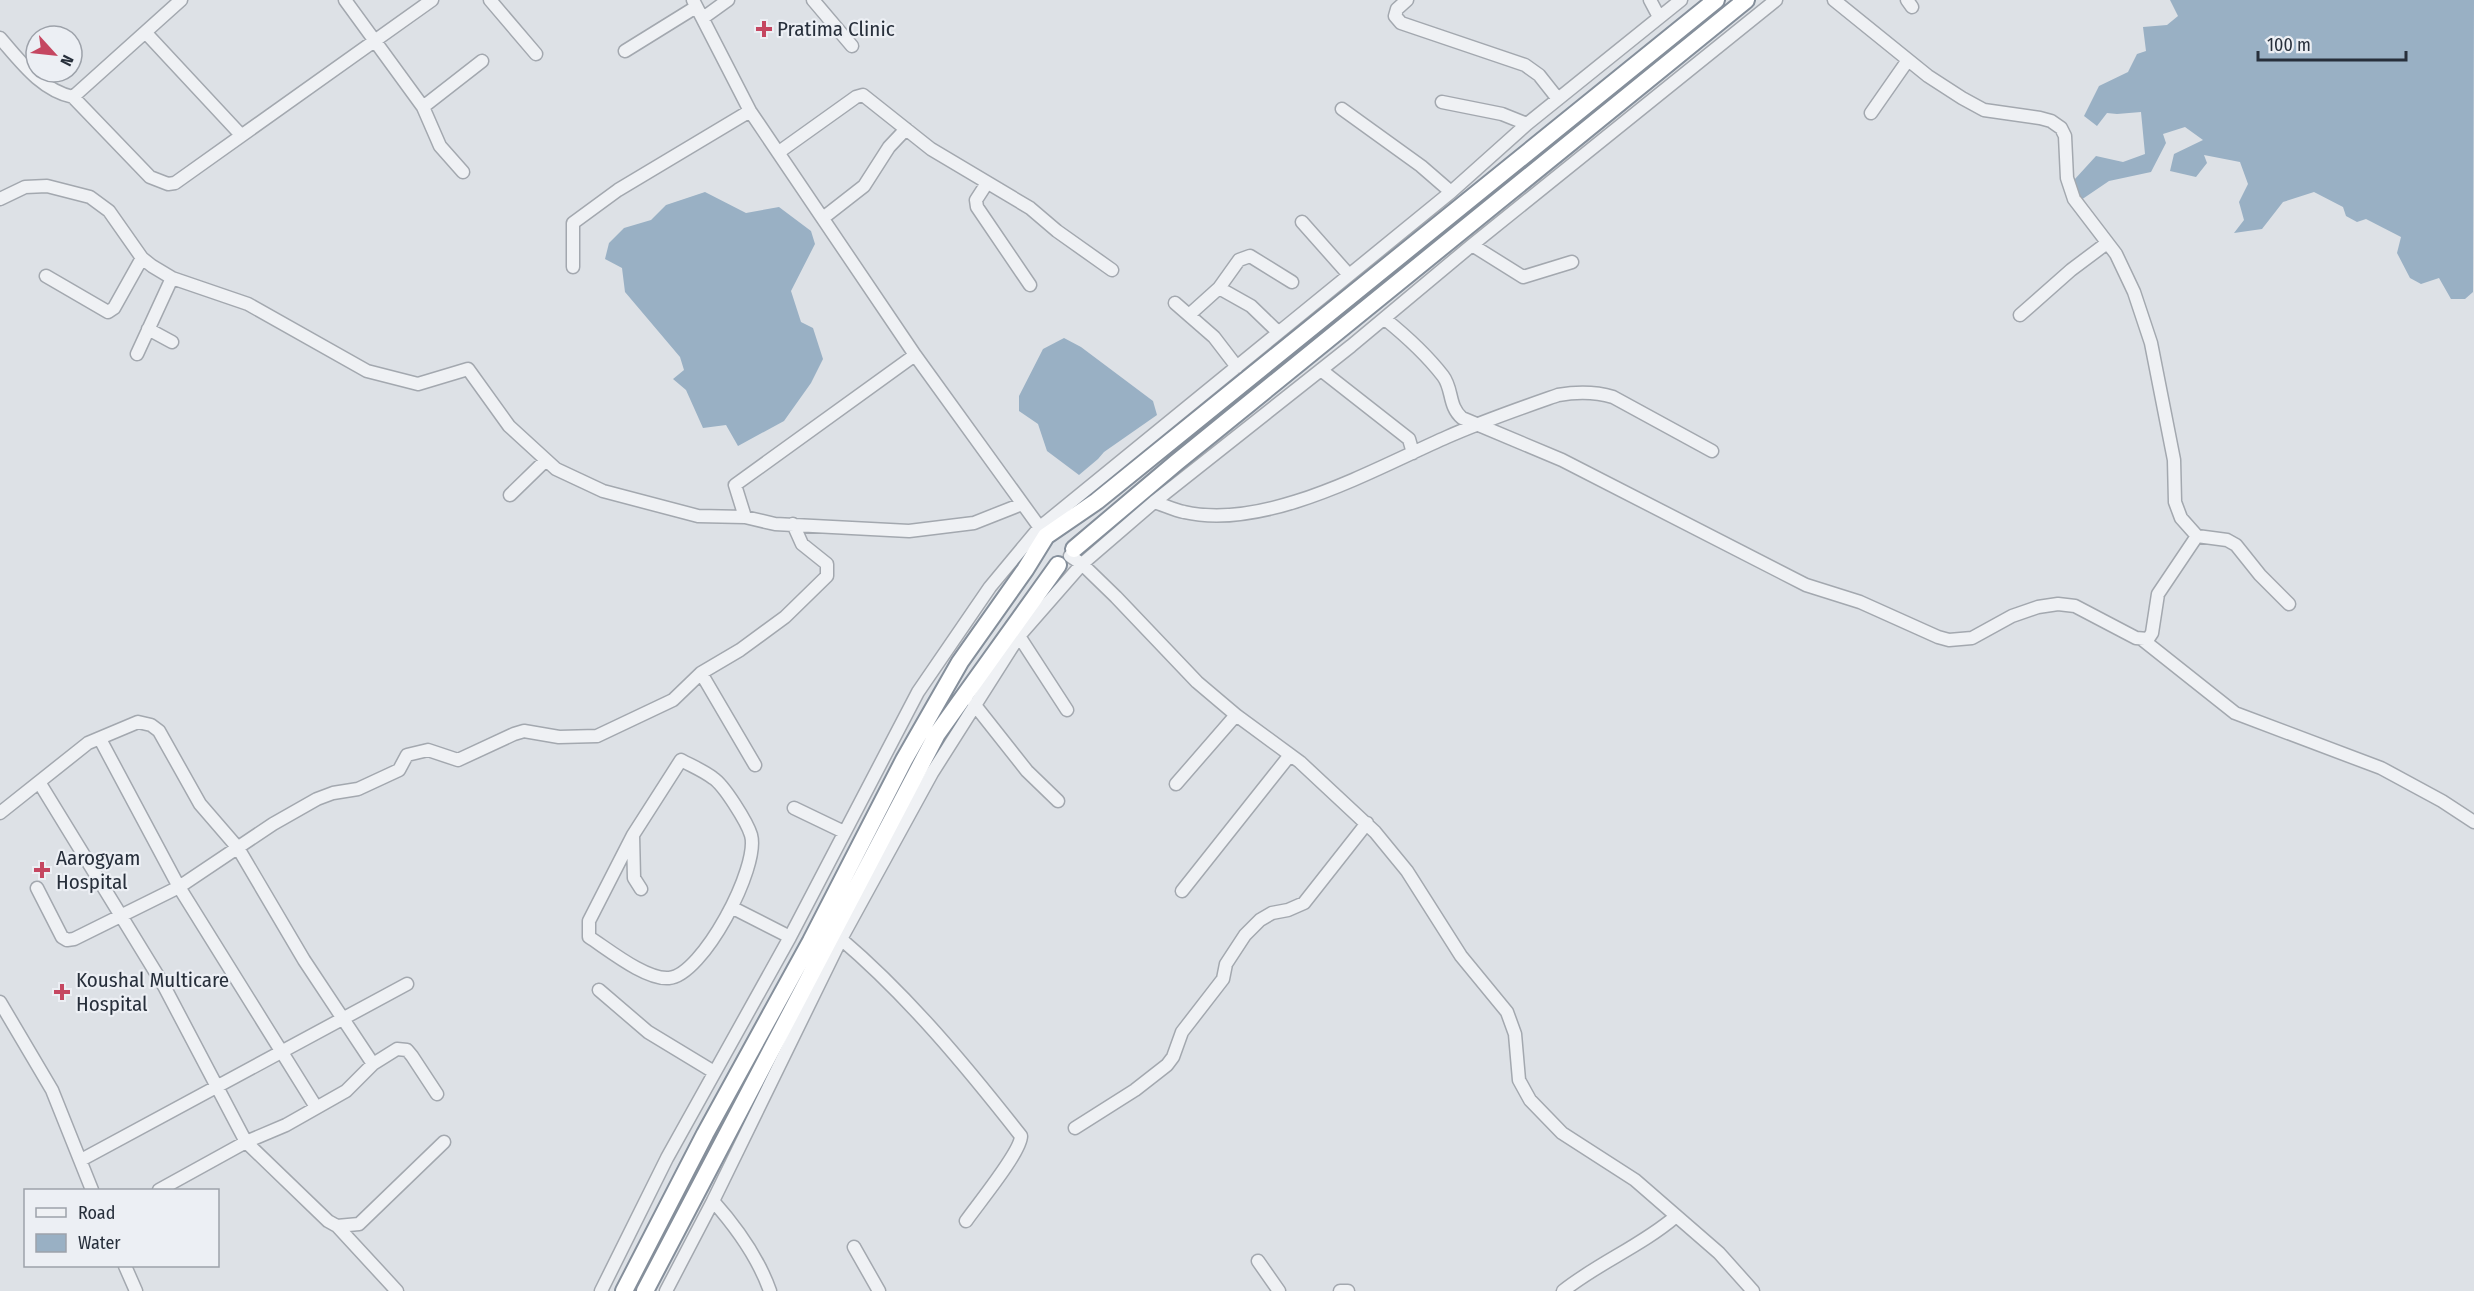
<svg xmlns="http://www.w3.org/2000/svg" width="2474" height="1291" viewBox="0 0 2474 1291" font-family="'Fira Sans Condensed',sans-serif">
  <style>
    .water { fill: #99b0c4 }
    .lines { fill: none; stroke-linecap: round; stroke-linejoin: round }
    .minor-casing { stroke: #a3a8af; stroke-width: 15 }
    .highway-casing { stroke: #858f9b; stroke-width: 20 }
    .minor { stroke: #eff1f4; stroke-width: 12 }
    .highway { stroke: #fff; stroke-width: 16 }
    .poi-dot { fill: #c54761; stroke: #eceff4; stroke-width: 2 }
    .labels { text-anchor: middle; stroke-width: 4.5; stroke-linejoin: round; paint-order: stroke }
    .poi-label { font-size: 21px; fill: #272f3b; stroke: #eceff4; text-anchor: start }
  </style>
  <rect width="100%" height="100%" fill="#dde1e6"/>
  <path class="water" d="M2170,0H2474L2473,292L2465,299H2451L2439,278L2421,284L2410,278L2397,253L2401,237L2366,219L2357,222L2346,216L2343,207L2314,192L2283,202L2262,229L2234,233L2244,220L2239,202L2248,184L2240,162L2204,155L2207,163L2196,177L2170,171L2174,154L2203,140L2185,127L2163,134L2166,143L2151,172L2109,181L2081,200L2064,191L2096,156L2123,162L2145,154L2141,112L2117,114L2107,113L2097,126L2084,116L2099,86L2128,72L2137,54L2146,51L2143,27L2167,25L2178,16Z
    M705,192L746,213L779,207L811,231L815,244L791,291L801,322L813,328L823,359L811,383L784,421L738,446L726,425L703,428L686,390L673,379L684,370L680,357L625,292L622,268L605,259L609,243L624,228L651,220L666,205Z
    M1064,338L1081,347L1153,401L1157,415L1104,452L1098,459L1079,475L1047,451L1038,424L1019,411V396L1043,349Z"/>
  <g class="lines">
    <defs>
      <path id="minor" d="M345,0L423,107L482,61
        M490,0L536,54
        M693,0L750,111L915,355L1043,532
        M813,0L852,46
        M1407,0L1397,9L1395,16L1401,23L1525,65L1539,75L1558,99
        M1650,0L1659,17
        M1834,0L1928,76L1962,98L1984,110L2040,118L2051,121L2061,128L2065,136L2067,178L2074,199L2116,254L2134,292L2151,343L2174,460L2175,502L2181,518L2197,536L2227,540L2236,545L2260,575L2289,604
        M1907,0L1912,7
        M703,18L728,0
        M146,33L241,135
        M0,38C21,62 41,90 73,97L181,0
        M625,51L696,7
        M73,97L150,177L168,184L175,183L432,0
        M1442,102L1502,114L1527,124
        M423,107L440,146L463,172
        M1342,109L1421,166L1451,192
        M1871,113L1908,60
        M779,152L856,97L863,95L931,149L1030,208L1057,231L1112,270
        M987,183L976,200L977,207L1030,285
        M0,199L25,187L47,186L90,197L109,211L142,258L152,266L172,278L248,304L367,371L418,384L468,369L509,426L556,469L603,491L698,516L745,517L775,524L909,531L974,523L1022,504
        M823,218L864,186L889,147L906,129
        M1302,222L1349,275
        M1472,245L1523,277L1572,262
        M573,267V223L618,190L750,111
        M46,276L108,312L114,308L142,258
        M1219,288L1251,306L1278,332
        M1175,303L1214,337L1237,367
        M1189,315L1219,288L1239,260L1250,256L1292,282
        M2020,315L2071,270L2107,243
        M1385,319C1406,336 1426,354 1443,376C1453,389 1448,406 1462,418L1562,460L1806,585L1860,602L1938,637L1949,640L1972,638L2012,616L2038,607L2058,604L2075,606L2136,638L2148,639L2152,633L2158,594L2197,536
        M148,329L172,342
        M137,354L172,278
        M1321,370L1409,439L1413,453
        M510,495L546,460
        M1154,502C1164,505 1174,510 1184,512C1266,531 1374,469 1447,437C1483,421 1521,408 1558,395C1576,392 1596,392 1613,397L1712,451
        M745,517L735,485L915,355
        M1070,556L1082,564L1116,597L1197,682L1236,715L1300,762L1375,832L1407,871L1461,956L1507,1012L1515,1034L1519,1080L1530,1100L1562,1133L1635,1180L1719,1253L1753,1291
        M1019,636L1067,710
        M2143,640L2235,713L2381,768L2442,801L2474,822
        M701,673L755,765
        M974,704L1027,771L1058,801
        M100,739L179,887L316,1107
        M681,760C692,766 704,771 713,778C724,785 747,822 751,835C760,867 702,976 669,978C646,980 609,950 589,937V921L633,835Z
        M39,782L164,986L246,1142L328,1221L337,1226L359,1224L444,1142
        M1176,784L1236,715
        M794,808L844,832
        M0,813L88,743L138,722L151,725L159,731L200,804L238,848L304,960L373,1064
        M633,835L634,878L641,889
        M37,888L62,937L67,940L74,939L179,887L273,824L317,799L333,793L358,789L399,770L407,755L428,750L458,760L514,734L524,731L559,737L597,736L673,700L701,673L740,650L785,617L827,576V564L802,544L793,524
        M1182,891L1290,755
        M733,908L790,937
        M841,939C909,997 966,1066 1021,1136C1021,1152 977,1205 966,1221
        M599,990L648,1032L714,1072
        M0,1002L52,1090L92,1190
        M1075,1128L1135,1090L1167,1065L1173,1057L1182,1032L1223,979L1226,964L1245,935L1260,920L1272,913L1288,910L1304,903L1367,823
        M81,1160L407,984
        M159,1190L246,1142L286,1125L346,1091L373,1064L397,1049L407,1050L412,1056L437,1094
        M713,1201C737,1228 758,1257 770,1291
        M337,1226L397,1291
        M854,1247L879,1291
        M1258,1261L1279,1291
        M125,1266L136,1291
        M601,1291L667,1158L790,937L918,692L990,587L1039,528L1451,192L1527,124L1681,0
        M666,1291L713,1201L841,939L932,773L1019,636L1082,564L1154,502L1351,346L1472,245L1776,0
        M1340,1291H1348
        M1563,1291C1598,1263 1641,1246 1675,1217"/>
      <path id="highway" d="M1074,549L1177,462L1746,0
        M624,1291L705,1134L811,941L904,760L960,662L1025,570L1046,536L1097,501L1716,0
        M645,1291L937,734L1058,565"/>
    </defs>
    <use href="#minor" class="minor-casing"/>
    <use href="#highway" class="highway-casing"/>
    <use href="#minor" class="minor"/>
    <use href="#highway" class="highway"/>
  </g>
  <g class="poi-dot">
    <path d="M761 20h6v6h6v6h-6v6h-6v-6h-6v-6h6z"/>
    <path d="M39 861h6v6h6v6h-6v6h-6v-6h-6v-6h6z"/>
    <path d="M59 983h6v6h6v6h-6v6h-6v-6h-6v-6h6z"/>
  </g>
  <g class="labels">
    <g class="poi-label">
      <text x="777" y="36">Pratima Clinic</text>
      <text x="56" y="865">Aarogyam<tspan x="56" dy="24">Hospital</tspan></text>
      <text x="76" y="987">Koushal Multicare<tspan x="76" dy="24">Hospital</tspan></text>
    </g>
  </g>
  <rect x="24" y="1189" width="195" height="78" fill="#eceff4" stroke="#9da2aa" stroke-width="1.5"/>
  <rect x="36" y="1208" width="30" height="9" fill="#eff1f4" stroke="#9da2aa" stroke-width="1.5"/>
  <text x="78" y="1219" font-size="18" fill="#272f3b">Road</text>
  <rect x="36" y="1234" width="30" height="18" fill="#99b0c4" stroke="#9da2aa" stroke-width="1.5"/>
  <text x="78" y="1249" font-size="18" fill="#272f3b">Water</text>
  <g transform="translate(54 54) rotate(117)"><circle r="28" fill="#eceff4" stroke="#9da2aa" stroke-width="1.5"/>
  <path d="M0-4.5L10 22L0 15L-10 22Z" fill="#c54761"/>
  <text y="-9" font-size="16" font-weight="bold" text-anchor="middle" fill="#272f3b">N</text>
  </g>
  <path d="M2258 51v9h148v-9" fill="none" stroke="#272f3b" stroke-width="3"/>
  <text x="2267" y="51" font-size="18" fill="#272f3b" stroke="#eceff4" stroke-width="4.5" paint-order="stroke">100 m</text>
</svg>
